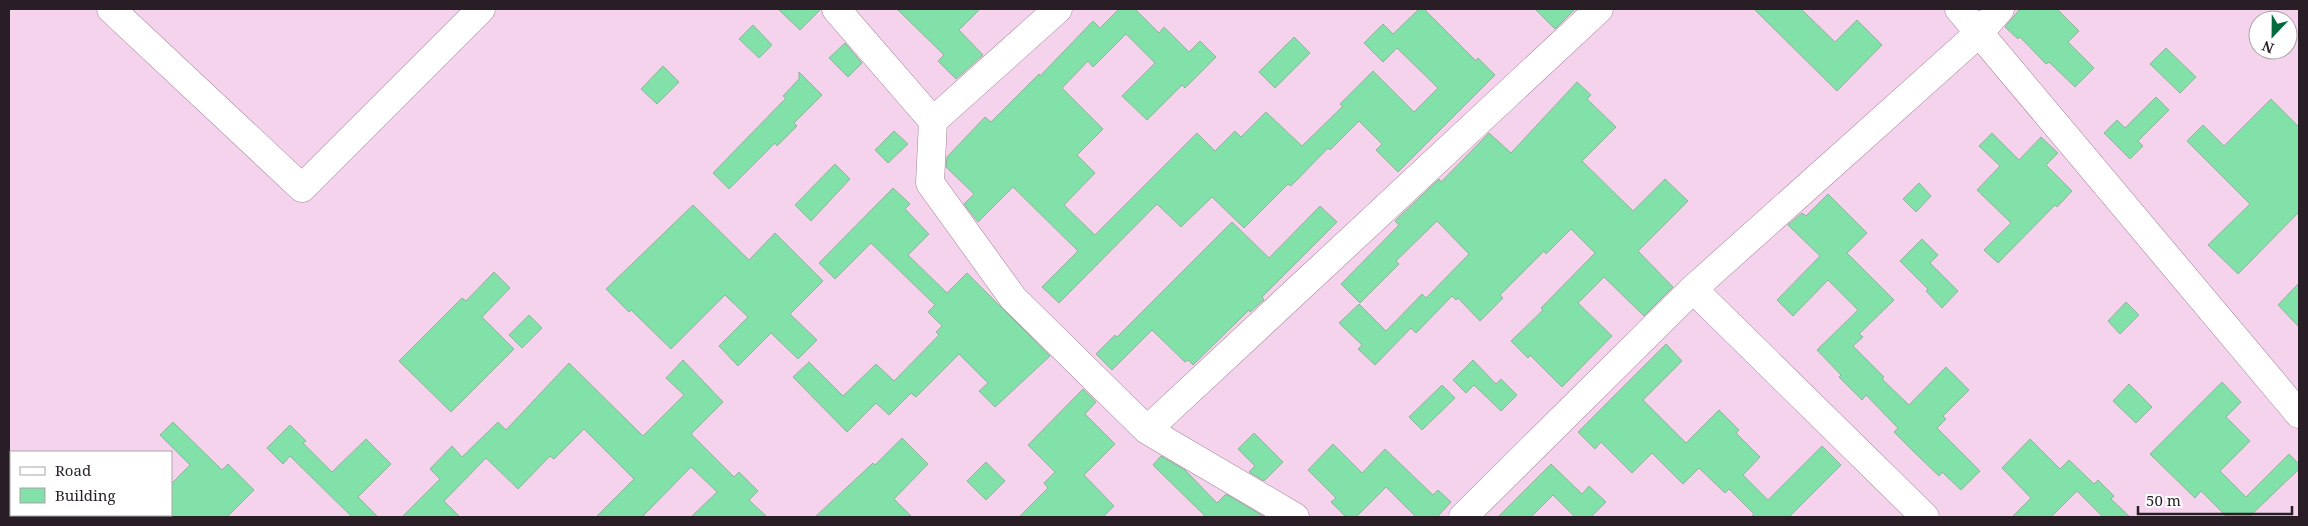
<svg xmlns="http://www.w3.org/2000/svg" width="2308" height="526" viewBox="0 0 2308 526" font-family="'Noto Serif',serif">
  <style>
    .building { fill: #82e0a9; stroke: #90b39c }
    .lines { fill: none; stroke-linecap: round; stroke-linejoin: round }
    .minor-casing { stroke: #a08097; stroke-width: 29 }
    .minor { stroke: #fff; stroke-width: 28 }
  </style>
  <rect width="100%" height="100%" fill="#f6d3ec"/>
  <path class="building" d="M778,9H821L800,30Z
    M897,9H980L959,30L983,55L956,79L938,61L944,55Z
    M1119,9H1135L1159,33L1164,27L1189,52L1200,41L1216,57L1185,88L1182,85L1147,120L1122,96L1155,63L1126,34L1093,67L1088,61L1062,88L1103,129L1077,155L1095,173L1064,205L1095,235L1197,133L1215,151L1235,131L1241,137L1266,112L1302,146L1343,106L1340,104L1373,71L1414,112L1438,88L1397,48L1383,62L1364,43L1383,24L1393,34L1419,9H1424L1476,61L1478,58L1495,75L1398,172L1376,150L1382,144L1359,121L1330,150L1328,148L1291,186L1288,184L1244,228L1212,197L1181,227L1157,204L1059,303L1042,287L1078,251L1013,187L978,222L964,204L974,194L946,167L947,157L985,117L991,122L1039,74L1040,76L1093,21L1100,28Z
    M1535,9H1575L1555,29Z
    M1754,9H1801L1835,42L1857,20L1882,45L1837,91Z
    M2020,9H2057L2079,31L2068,42L2094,68L2075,87L2049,62L2046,64L2020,37L2018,39L2005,27Z
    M753,25L772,45L759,58L739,39Z
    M1294,37L1310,53L1275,88L1259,72Z
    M845,43L862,63L848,77L829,58Z
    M2166,48L2196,77L2180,93L2150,64Z
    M663,66L679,82L657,104L641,89Z
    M799,72L822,95L794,123L797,126L777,146L775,143L729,189L713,173L786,98L783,96L799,79Z
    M1577,82L1591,95L1587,99L1616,127L1582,161L1633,211L1665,179L1688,201L1638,251L1673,287L1644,316L1604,277L1578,303L1612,336L1562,387L1530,355L1528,358L1511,341L1543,310L1541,308L1595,253L1571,229L1546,254L1544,251L1500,295L1503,298L1480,321L1458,298L1456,300L1452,296L1416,333L1411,328L1375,365L1358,349L1362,345L1339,323L1359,304L1386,331L1422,294L1426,298L1469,254L1437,221L1396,261L1399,264L1360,303L1341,284L1399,225L1395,221L1439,179L1441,182L1489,133L1511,153Z
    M2156,97L2169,110L2138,141L2143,146L2130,159L2104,133L2117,120L2125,128Z
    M2271,99L2299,127V212L2238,274L2208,245L2250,204L2187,141L2203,125L2224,146Z
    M894,131L908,144L888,163L875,150Z
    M1992,133L2019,160L2041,137L2058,153L2046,165L2072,191L2057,207L2055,205L1998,263L1984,250L2011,223L1977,190L2000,166L1979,146Z
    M835,164L850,179L811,221L795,205Z
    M1919,183L1931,196L1916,212L1903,199Z
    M893,188L910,204L905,209L929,234L908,255L947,293L967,273L1050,356L995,407L979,391L988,383L959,354L916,397L911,393L889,415L876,403L847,432L793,377L809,362L843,396L876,364L894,381L939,335L936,332L942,326L928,312L935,305L871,243L835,279L819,263Z
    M1828,194L1867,233L1847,253L1894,300L1859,334L1863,337L1853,346L1884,377L1882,379L1909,405L1946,367L1969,390L1943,416L1946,419L1937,428L1980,471L1961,490L1942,472L1939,476L1914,452L1894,432L1898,428L1866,395L1862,400L1839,377L1841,375L1817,350L1858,310L1828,280L1793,316L1777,300L1820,256L1788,225L1802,213L1806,216Z
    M693,205L749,260L775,233L823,281L790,314L817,340L798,359L771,333L738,366L719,346L748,317L725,295L671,349L631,310L629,312L606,289Z
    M1320,206L1337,222L1262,297L1264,300L1259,304L1250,312L1249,310L1193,365L1188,360L1185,362L1152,330L1112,370L1096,354L1115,335L1117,337L1232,222L1269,258Z
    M1922,239L1938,255L1930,263L1958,291L1942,308L1926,291L1928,289L1900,261Z
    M494,272L510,288L482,317L514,349L451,412L399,361L462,298L466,301Z
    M2299,283V327L2278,305Z
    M2126,302L2139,315L2120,334L2108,321Z
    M529,315L542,328L522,348L509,335Z
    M1666,344L1682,361L1643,400L1686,443L1719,410L1739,430L1736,433L1760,457L1743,475L1768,500L1822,446L1841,465L1789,517H1751L1754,514L1729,489L1725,493L1699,468L1683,484L1652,453L1632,473L1601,442L1595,449L1578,432Z
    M683,360L723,402L691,434L734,477L739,472L758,491L749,500L767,517H691L717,492L691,467L642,517H596L634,479L584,429L554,459L550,456L518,489L486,458L444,501L460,517H402L440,479L430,469L452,446L462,457L498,422L506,430L569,363L643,436L684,395L666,378Z
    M1473,360L1496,384L1501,379L1517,395L1501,411L1474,385L1466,393L1453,380Z
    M2222,382L2241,402L2226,417L2250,441L2220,471L2246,497L2289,454L2299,464V469L2249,517H2227L2201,491L2195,498L2150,454Z
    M2129,384L2152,407L2136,423L2113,401Z
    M1442,385L1455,398L1422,430L1409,417Z
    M1083,389L1096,402L1085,414L1115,444L1084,475L1114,506L1103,517H1019L1048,488L1044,483L1055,472L1028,445Z
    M173,422L222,470L228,464L254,490L227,517H171V484L190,465L160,435Z
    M290,425L306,441L303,443L332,472L366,439L391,464L358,497L378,517H352L290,456L283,464L267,448Z
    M1254,433L1283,462L1264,481L1249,472L1255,466L1238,449Z
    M902,438L928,464L894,499L912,517H815L873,463L875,465Z
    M2030,439L2060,469L2069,460L2094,484L2098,480L2114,496L2111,499L2130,517H2103L2077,491L2051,517H2012L2031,498L2002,468Z
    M1333,444L1362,473L1385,449L1433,495L1438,490L1451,502L1437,517H1416L1386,487L1356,517H1346L1331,502L1336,498L1308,470Z
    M1161,456L1185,470L1217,503L1226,494L1265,517H1203L1205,516L1153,465Z
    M986,462L1005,481L986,500L967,481Z
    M1551,464L1582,494L1589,486L1606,502L1591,517H1575L1553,495L1531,517H1498Z"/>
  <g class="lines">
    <defs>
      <path id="minor" d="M111,9L302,188L481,9
        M836,9L933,121L930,183L1013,298L1147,430L1295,517
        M1959,9L2299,414
        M933,121L1058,9
        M1693,289L1925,517
        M1147,430L1599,9
        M9,488L11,490
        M39,515L41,517
        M1463,517L1693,289L1979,33L2000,9"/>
    </defs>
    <use href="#minor" class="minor-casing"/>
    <use href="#minor" class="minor"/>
  </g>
  <rect width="2308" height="526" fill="none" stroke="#291d26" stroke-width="20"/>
  <rect x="10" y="451" width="162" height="65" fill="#ffffff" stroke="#a9a5a8"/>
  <rect x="20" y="467" width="25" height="8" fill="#ffffff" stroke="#a9a5a8"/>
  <text x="55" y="476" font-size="15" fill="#291d26">Road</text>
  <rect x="20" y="488" width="25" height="15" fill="#82e0a9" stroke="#a9a5a8"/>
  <text x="55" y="501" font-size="15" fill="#291d26">Building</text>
  <g transform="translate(2273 35) rotate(202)"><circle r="24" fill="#ffffff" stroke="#a9a5a8"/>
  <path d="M0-4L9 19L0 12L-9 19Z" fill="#05693e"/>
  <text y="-8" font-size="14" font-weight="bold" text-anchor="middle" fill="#291d26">N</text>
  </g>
  <path d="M2138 506v8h154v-8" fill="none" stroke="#291d26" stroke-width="2.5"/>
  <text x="2146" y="506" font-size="15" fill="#291d26" stroke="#ffffff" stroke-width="4" paint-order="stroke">50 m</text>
</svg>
